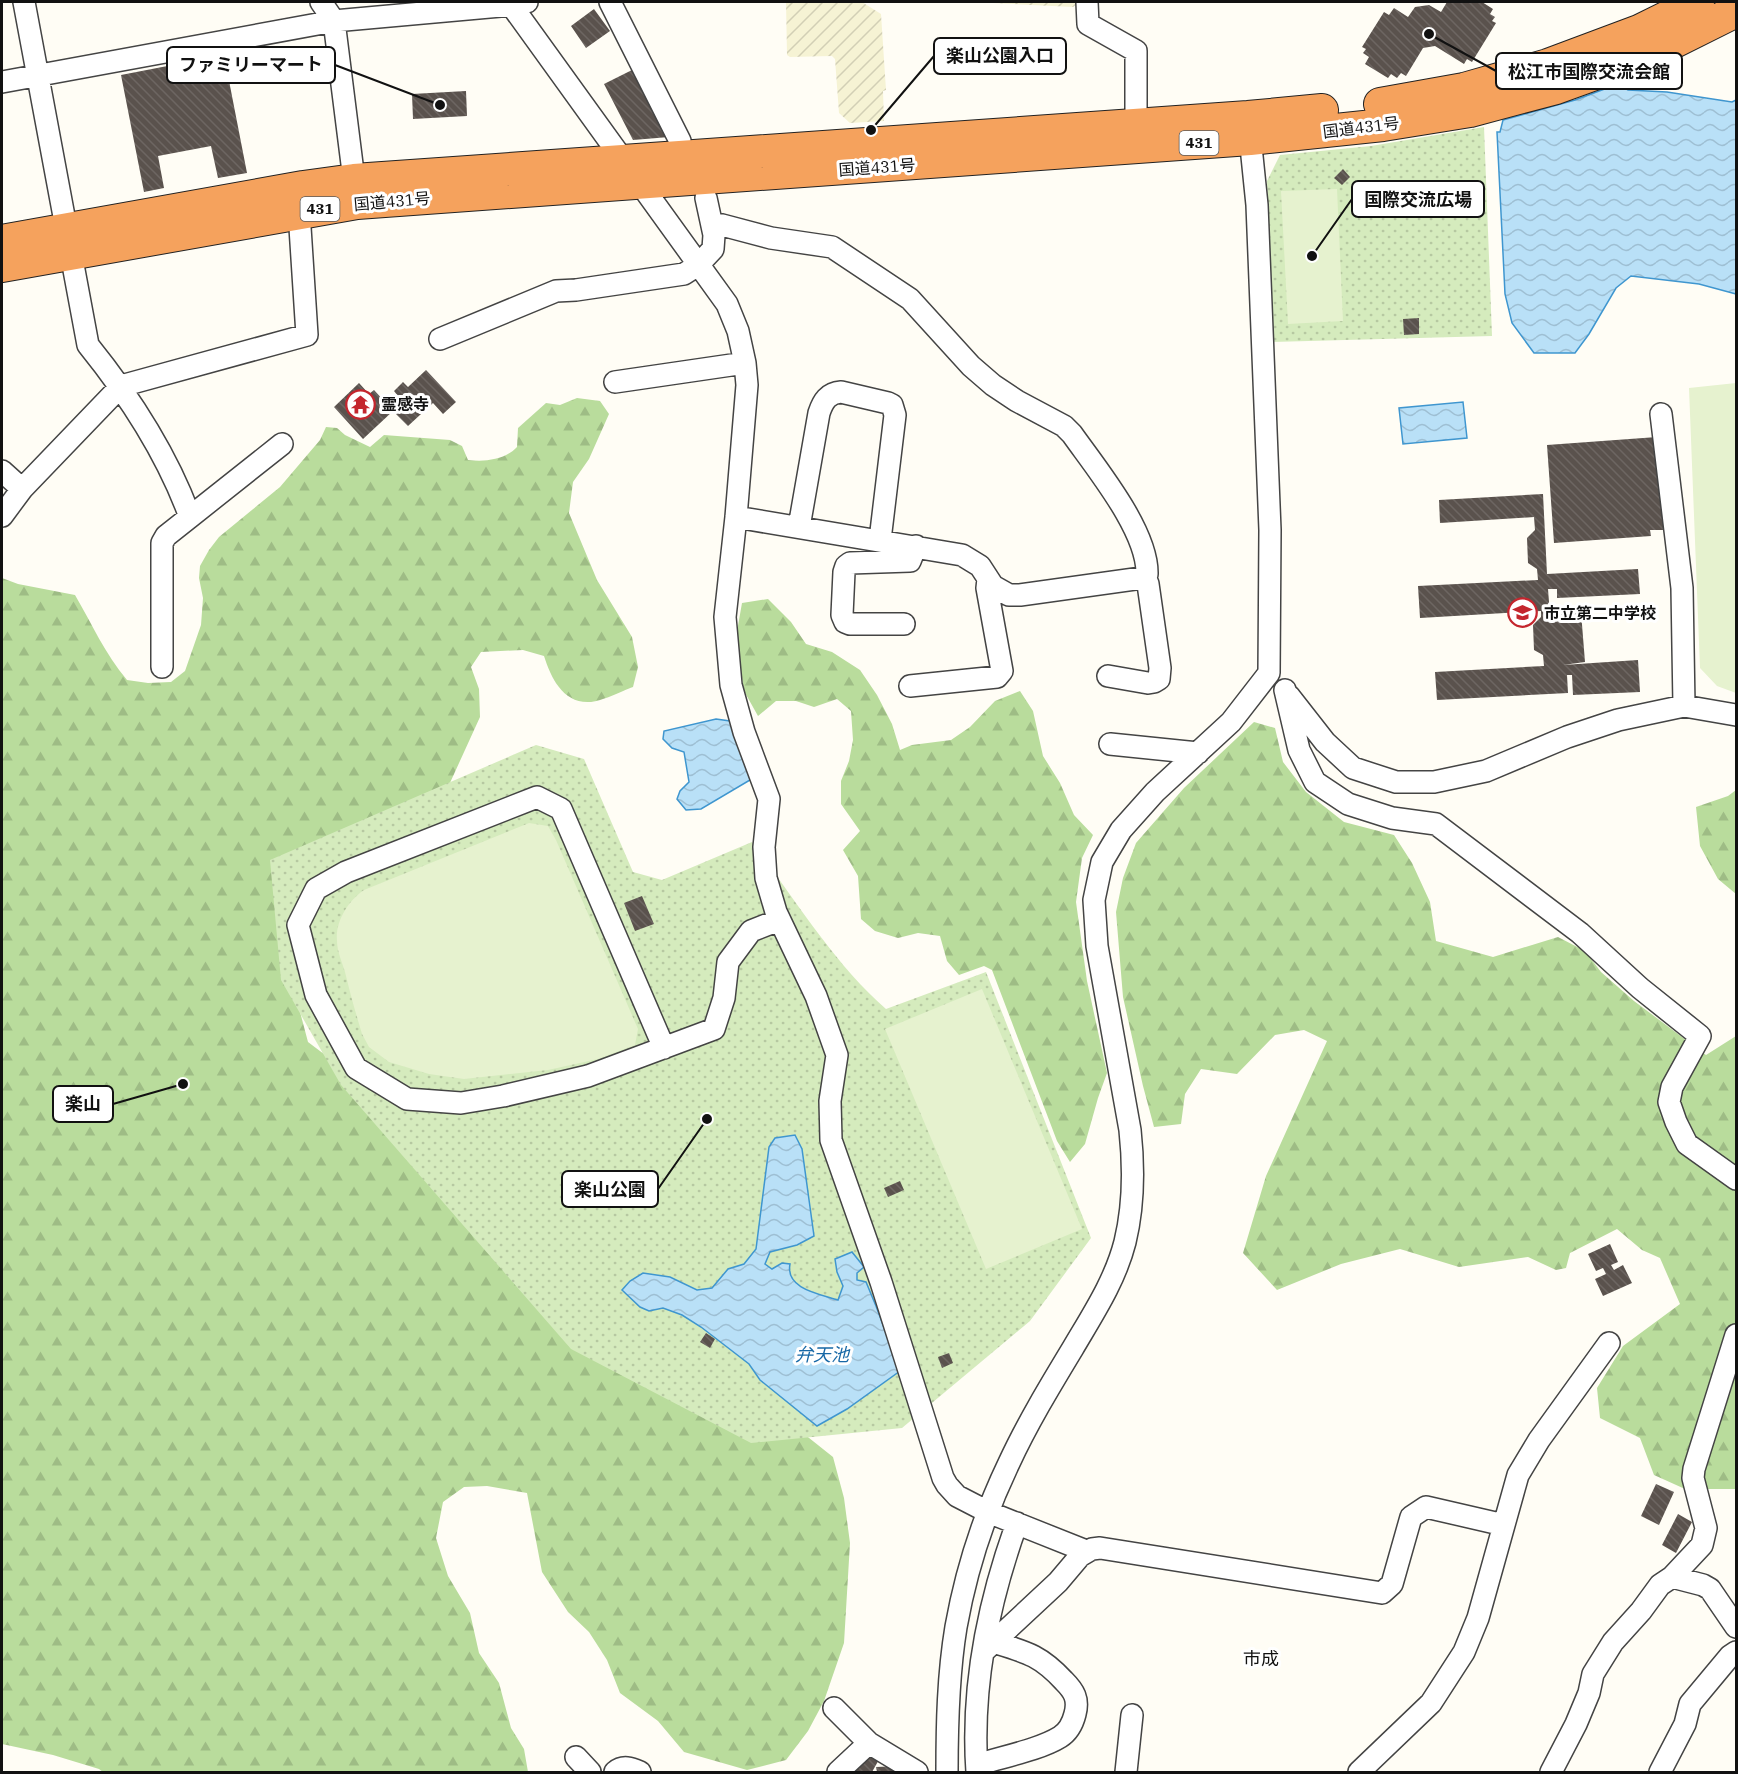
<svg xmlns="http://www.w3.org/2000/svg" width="1738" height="1774" viewBox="0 0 1738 1774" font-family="'IBM Plex Serif','Noto Sans JP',serif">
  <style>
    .farmland { fill: url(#farmland-furrows) }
    .forest { fill: url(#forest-firs) }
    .park { fill: url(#park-dots) }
    .pitch { fill: #e6f2cf }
    .water { fill: url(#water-waves); stroke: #3f96cf; stroke-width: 1.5 }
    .building { fill: url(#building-back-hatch) }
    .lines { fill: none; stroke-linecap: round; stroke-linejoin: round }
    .minor-casing { stroke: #444; stroke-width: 24 }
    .highway-casing { stroke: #222; stroke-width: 34 }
    .minor { stroke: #fff; stroke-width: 21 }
    .highway { stroke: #f5a25d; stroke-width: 32 }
    .labels { text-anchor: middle; stroke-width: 6; stroke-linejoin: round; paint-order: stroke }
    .shield { fill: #fff; stroke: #585858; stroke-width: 1.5 }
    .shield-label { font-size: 15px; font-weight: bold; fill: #111 }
    .street-label { font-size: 16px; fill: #111; stroke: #fff }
    .poi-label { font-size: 16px; font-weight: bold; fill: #111; stroke: #fff; text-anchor: start }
    .water-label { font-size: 18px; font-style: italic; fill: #1768a6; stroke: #fff }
    .neighbourhood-label { font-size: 18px; fill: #111; stroke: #fff }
    .leader { fill: none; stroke: #111; stroke-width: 2 }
    .callout-dot { fill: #111; stroke: #fff; stroke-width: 2 }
    .callout { fill: #fff; stroke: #111; stroke-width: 2 }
    .callout-label { font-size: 18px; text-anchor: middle; font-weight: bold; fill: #111 }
  </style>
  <defs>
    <pattern id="farmland-furrows" width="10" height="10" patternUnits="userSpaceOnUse" patternTransform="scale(1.5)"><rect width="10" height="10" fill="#f6f3d4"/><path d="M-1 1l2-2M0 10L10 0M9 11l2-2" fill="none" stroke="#d2cfb5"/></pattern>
    <pattern id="forest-firs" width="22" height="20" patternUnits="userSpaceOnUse" patternTransform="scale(1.5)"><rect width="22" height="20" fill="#b9dc9c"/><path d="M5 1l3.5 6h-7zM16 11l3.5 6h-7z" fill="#9ebc85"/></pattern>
    <pattern id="park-dots" width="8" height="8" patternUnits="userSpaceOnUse" patternTransform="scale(1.5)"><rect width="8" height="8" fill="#d5ebbd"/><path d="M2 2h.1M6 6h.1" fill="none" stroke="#b6c8a1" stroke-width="1.8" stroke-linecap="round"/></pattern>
    <pattern id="water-waves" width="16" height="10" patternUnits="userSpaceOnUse" patternTransform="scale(1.5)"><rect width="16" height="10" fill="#b9e0f7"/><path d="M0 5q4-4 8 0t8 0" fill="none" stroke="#9ebfd3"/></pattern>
    <pattern id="building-back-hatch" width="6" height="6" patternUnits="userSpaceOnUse" patternTransform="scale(1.5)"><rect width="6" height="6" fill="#5a524d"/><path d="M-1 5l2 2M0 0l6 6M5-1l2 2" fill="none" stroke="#6d6662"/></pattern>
  </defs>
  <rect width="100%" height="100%" fill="#fffdf5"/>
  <path class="farmland" d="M786,2H862L881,14L886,90L883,91L884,121L850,123L839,113L835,59L832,56L790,57L787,55Z
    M973,2H1077V4L1073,7Z"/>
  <path class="forest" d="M577,398L600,401L609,414L589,459L573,482L569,513L597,580L632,637L638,667L633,687C622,691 601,702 589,702C563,703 551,678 544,656L523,650L481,652L471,667L479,689L480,717L444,796L286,959L308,1042L361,1082L833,1457L844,1498L850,1543L844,1643L824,1701L808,1731L786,1760L747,1770L684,1752L658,1721L620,1693L607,1660L589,1632L568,1612L542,1572L527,1493L487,1486L464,1487L443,1502L436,1538L448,1576L470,1613L479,1653L499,1683L511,1728L524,1749L528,1772H103L99,1769L53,1755L2,1744V578L18,584L75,595C92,624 105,654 127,680L148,683L171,682L185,671L201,625L203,598L199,578L200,566L209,550L219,537L280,487L320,440L326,427L337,428L345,435L370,447L384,435L450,440L462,446L468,460C485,462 505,460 517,447L518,428L546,403L560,405Z
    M768,599L791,622L806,644L832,652L860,670L877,695L892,724L900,750L912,745L951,740L970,727L995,701L1020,691L1033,711L1043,756L1060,783L1074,815L1093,835L1082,858L1076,902L1087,981L1107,1073L1098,1098L1085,1144L1070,1162L1057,1141L992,970L984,966L959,975L947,961L940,936L918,933L898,938L875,931L861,919L858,876L843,850L860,831L841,804V781L849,761L853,740L851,711L837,699L814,707L796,701H776L758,716L744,691L736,637L742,603Z
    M1254,722L1275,728L1283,762L1306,792L1344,822L1394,835L1412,863L1430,902L1436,941L1493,957L1558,937L1585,951L1601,972L1634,1001L1706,1055L1736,1036V1489H1685L1654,1475L1640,1438L1600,1418L1597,1388L1623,1346L1680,1304L1660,1258L1642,1250L1617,1229L1570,1253L1566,1268L1556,1270L1528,1257L1459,1267L1400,1249L1341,1264L1277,1290L1243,1253L1266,1176L1327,1041L1304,1030L1275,1035L1237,1074L1201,1069L1185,1094L1181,1124L1154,1127L1143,1086L1123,997L1116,912L1123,878L1136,843L1184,788Z
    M1736,790V894L1718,879L1700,846L1696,807L1728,796Z"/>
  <path class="park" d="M1484,127L1492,336L1272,342L1267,181L1280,155L1371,146Z
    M536,745L584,759L633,872L662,880L752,842C793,897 835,965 886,1009L986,972L1091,1238L1030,1321L902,1428L751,1443L571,1349L341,1085L281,980L270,860Z"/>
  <path class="pitch" d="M1337,189L1343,321L1288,324L1281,191Z
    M1736,383V693L1717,686L1700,668L1689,388Z
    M529,823L548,826L556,840L638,1029L635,1045L598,1059L548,1070L464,1079L429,1074L389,1062L369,1047L362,1034C356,1014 350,993 345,972C342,962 337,951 337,941C335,921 349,900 364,890Z
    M982,989L1082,1229L986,1269L885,1029Z"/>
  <path class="water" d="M1618,84L1628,90L1667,92L1732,102L1736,100V294L1699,284L1631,276L1616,288L1589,334L1575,353H1534L1512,323L1505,294L1497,132H1500L1503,120L1575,100Z
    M1463,402L1467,438L1403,444L1399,408Z
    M716,719L730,721L751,771L750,780L701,809L686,810L677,799L680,791L689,782L684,752L672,748L663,739L664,731Z
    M795,1135L802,1149L814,1236L797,1245L770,1252L765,1264L772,1269L782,1263L790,1264C785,1289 820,1294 838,1300L843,1286L837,1272L835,1259L852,1252L864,1267L857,1273V1280L866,1282L876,1306L900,1371L847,1409L817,1426L760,1380L749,1364L701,1327L682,1315L663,1308L649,1311L640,1307L622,1290L630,1281L643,1273L670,1277L697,1290L712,1288L728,1269L744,1264L756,1249L769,1147L775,1138Z"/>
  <path class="building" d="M1447,2H1482L1493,9L1490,14L1495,17L1492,21L1496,23L1472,62L1467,59L1464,64L1435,46L1423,48L1406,76L1401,73L1397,78L1391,74L1388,78L1365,64L1369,57L1363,53L1366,49L1362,47L1384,12L1389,15L1394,8L1408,17L1415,7L1429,5L1441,12Z
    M594,9L610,31L586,48L571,26Z
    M224,55L247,173L218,178L211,146L158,156L164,188L144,192L121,75Z
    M634,69L669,137L633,140L604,84Z
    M466,91L467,116L413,119L412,94Z
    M1343,169L1350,177L1342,185L1334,178Z
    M1419,318V334L1404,335L1403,319Z
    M426,370L456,402L443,414L433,403L408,426L393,411L363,439L334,407L359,383L369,394L374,390L385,402L382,405L385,409L398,396L394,391L403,382L408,387Z
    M1657,437L1664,530H1650L1651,536L1554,543L1547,445Z
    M1543,494L1547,574L1638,569L1640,594L1557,598V589H1548L1550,615L1581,612L1585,662L1563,665L1638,660L1640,692L1573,695L1572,675H1567L1568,693L1437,700L1435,672L1544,666L1543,655L1534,650L1533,625L1541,617V611L1420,618L1418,586L1538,580L1537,569L1528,563L1527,538L1535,530L1534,517L1440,523L1439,500Z
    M642,896L654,924L635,931L624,903Z
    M900,1181L904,1190L888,1197L884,1188Z
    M1610,1244L1618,1262L1611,1265L1614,1270L1623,1265L1632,1283L1603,1296L1595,1279L1606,1274L1603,1268L1596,1271L1588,1254Z
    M706,1333L715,1339L710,1348L700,1342Z
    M949,1353L953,1363L942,1368L938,1357Z
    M1656,1484L1674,1492L1659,1525L1641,1516Z
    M1678,1514L1692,1522L1676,1553L1662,1545Z
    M867,1749L881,1756L872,1772H844Z
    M901,1766L902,1772H877L876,1767Z"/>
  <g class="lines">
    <defs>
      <path id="minor" d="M24,2L88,345C130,397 167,454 190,517L166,536L162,543V667
        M321,2L334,21L354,180
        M509,2L727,304L738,331L745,363L747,385L736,517L725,617L731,685L744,732L769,799L764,847L766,878L776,912L816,996L837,1055L830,1101L831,1140L881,1282L943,1478L947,1485L957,1496L988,1512L1086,1551
        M610,2L680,141
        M1087,2L1088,24L1136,51V125
        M2,82L334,21L511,5L527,2
        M712,224L722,225L771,238L832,247L910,299L971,366L993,385L1017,401L1064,426L1072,434C1096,468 1148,531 1147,574L1142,578L1020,595H1009L993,586L980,566L962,555L736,517
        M440,339L556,291L576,290L684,274L698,265L713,249L714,235L706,198
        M615,382L745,363
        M1661,414L1682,588L1684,706
        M2,471L22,489
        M2,516L22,489L121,386L307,335L299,212
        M190,517L282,444
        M799,527L819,413C823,401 828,393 841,392L888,403L892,405L895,415L880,540
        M904,624H850L845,622L842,615L844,572L846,566L850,563L910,561L916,546
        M1108,676L1148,683L1154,682L1159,679L1160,668L1148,584L1145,576
        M910,686L997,677L1002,671L987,588L988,579
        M1285,690L1299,750L1315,782L1348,804L1392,818L1436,824L1580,933L1640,988L1700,1036L1672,1087L1669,1102L1676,1122L1687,1144L1736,1179
        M1289,696L1325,742L1353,768L1396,782H1434L1486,771L1567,737L1618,720L1684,706L1736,715
        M1110,744L1198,753
        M664,1048L561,809L537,797L346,872L316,889L298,925L316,995L356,1068L407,1099L461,1103L503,1096L588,1076L714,1029L724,998L728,962L751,931L779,920
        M1504,1525L1518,1475L1539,1440L1609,1343
        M1672,1577L1703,1585L1710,1589L1736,1627
        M983,1652L1058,1582L1080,1556L1092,1549L1100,1548L1382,1593L1392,1584L1411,1517L1426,1507L1504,1525L1478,1618L1464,1652L1431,1703L1359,1772
        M834,1708L869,1743L917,1772
        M576,1757L590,1772
        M977,1765C1001,1757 1039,1750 1060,1737C1068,1732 1073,1722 1075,1714C1079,1699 1074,1691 1064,1681C1040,1655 1026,1652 993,1642
        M615,1772C623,1765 631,1768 640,1772
        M838,1772L869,1743
        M947,1772C947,1724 948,1675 956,1627C966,1571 984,1515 1009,1463C1027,1424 1050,1386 1073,1348C1093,1314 1115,1281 1125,1242C1134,1205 1134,1167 1130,1130L1097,946L1094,900L1102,862L1121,830L1155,792L1231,722L1269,673L1270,530L1257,205L1249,127
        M977,1772C971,1687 988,1603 1017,1523
        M1126,1772L1132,1715
        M1551,1772L1576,1724L1589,1693L1593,1674L1613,1642L1641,1611L1660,1585L1672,1577L1702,1545L1706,1528L1693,1478L1694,1469L1736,1335
        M1660,1772L1685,1724L1690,1704L1730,1656L1736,1652"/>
      <path id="highway" d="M1380,104L1464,89L1548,65L1639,31L1698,2
        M2,241L303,187L354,180L1248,117L1322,110
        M2,266L357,203L1250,139L1383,125L1470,111L1556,88L1650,54L1736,11"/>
    </defs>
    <use href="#minor" class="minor-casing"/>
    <use href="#highway" class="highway-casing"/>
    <use href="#minor" class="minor"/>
    <use href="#highway" class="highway"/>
  </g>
  <defs>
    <symbol id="temple-ring" viewBox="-11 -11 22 22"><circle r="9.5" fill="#fff" stroke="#c4262e" stroke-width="1.5"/><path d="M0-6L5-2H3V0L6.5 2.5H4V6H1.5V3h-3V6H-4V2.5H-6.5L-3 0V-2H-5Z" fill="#c4262e"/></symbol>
    <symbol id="school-ring" viewBox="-11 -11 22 22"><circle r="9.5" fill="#fff" stroke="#c4262e" stroke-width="1.5"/><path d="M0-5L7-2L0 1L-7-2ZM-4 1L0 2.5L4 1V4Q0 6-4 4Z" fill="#c4262e"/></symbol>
  </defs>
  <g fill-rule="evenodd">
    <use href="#temple-ring" x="344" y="388" width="33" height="33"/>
    <use href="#school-ring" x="1506" y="596" width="33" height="33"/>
  </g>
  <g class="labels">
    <g class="shield">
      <rect x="1179.5" y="131" width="39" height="24" rx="4.5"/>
      <rect x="300.5" y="197" width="39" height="24" rx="4.5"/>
    </g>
    <g class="shield-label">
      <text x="1199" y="148">431</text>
      <text x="320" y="214">431</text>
    </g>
    <g class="street-label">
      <text transform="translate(1361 127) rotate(-7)" y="6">国道431号</text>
      <text transform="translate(877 167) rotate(-4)" y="6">国道431号</text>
      <text transform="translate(392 201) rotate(-5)" y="6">国道431号</text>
    </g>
    <g class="poi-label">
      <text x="381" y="410">霊感寺</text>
      <text x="1544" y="619">市立第二中学校</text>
    </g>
    <g class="water-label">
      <text x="822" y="1361">弁天池</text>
    </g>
    <g class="neighbourhood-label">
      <text x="1261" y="1665">市成</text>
    </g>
  </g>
  <path class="leader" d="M871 130L934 56M440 105L335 65M1429 34L1496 71M1312 256L1352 199M183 1084L113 1104M707 1119L658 1189"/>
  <g class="callout-dot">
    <circle cx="871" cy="130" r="6"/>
    <circle cx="440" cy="105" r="6"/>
    <circle cx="1429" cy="34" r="6"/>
    <circle cx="1312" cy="256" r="6"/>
    <circle cx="183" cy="1084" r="6"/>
    <circle cx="707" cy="1119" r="6"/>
  </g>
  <g class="callout">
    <rect x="934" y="38" width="132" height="36" rx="6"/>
    <rect x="167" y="47" width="168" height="36" rx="6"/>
    <rect x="1496" y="53" width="186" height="36" rx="6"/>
    <rect x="1352" y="181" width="132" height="36" rx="6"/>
    <rect x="53" y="1086" width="60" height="36" rx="6"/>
    <rect x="562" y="1171" width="96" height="36" rx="6"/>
  </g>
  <g class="callout-label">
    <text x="1000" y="62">楽山公園入口</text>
    <text x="251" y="71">ファミリーマート</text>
    <text x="1589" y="78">松江市国際交流会館</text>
    <text x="1418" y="206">国際交流広場</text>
    <text x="83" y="1110">楽山</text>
    <text x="610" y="1196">楽山公園</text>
  </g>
  <rect width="1738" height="1774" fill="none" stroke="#111111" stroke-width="6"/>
</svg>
